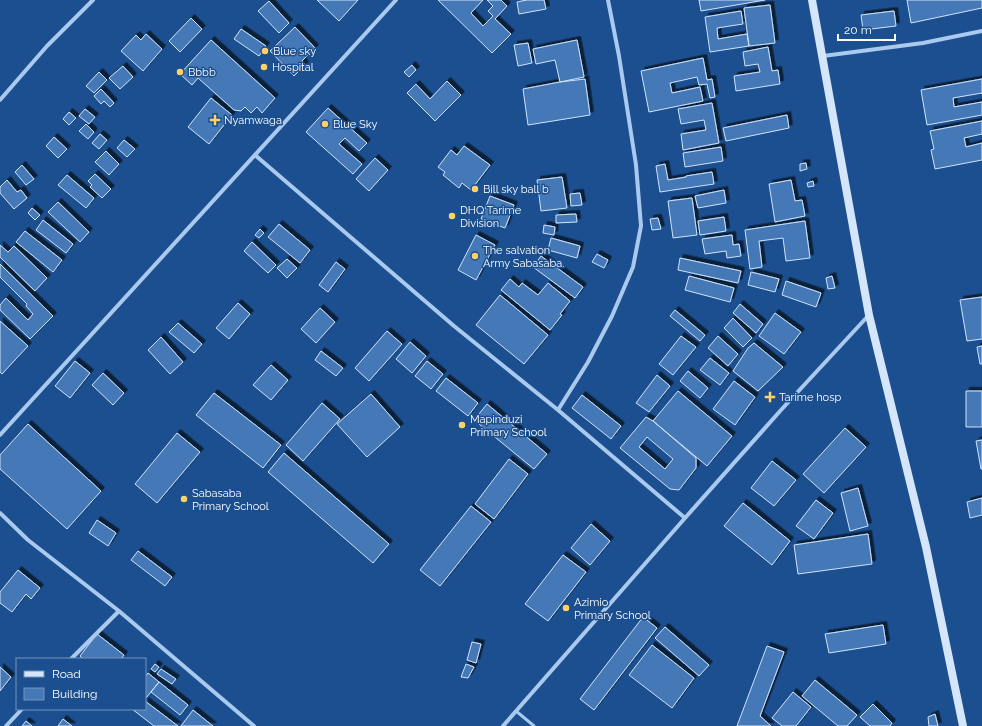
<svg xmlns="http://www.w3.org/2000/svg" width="982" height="726" viewBox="0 0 982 726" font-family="Raleway,sans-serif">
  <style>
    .building { fill: #4478b7; stroke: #cfe3fa; fill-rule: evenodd; filter: url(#shadow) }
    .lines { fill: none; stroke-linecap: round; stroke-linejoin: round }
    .lane { stroke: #a9c9ee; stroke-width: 3 }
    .street { stroke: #a9c9ee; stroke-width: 4 }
    .secondary { stroke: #d6e6fa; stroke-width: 8 }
    .poi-dot { fill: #ffd166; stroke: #1b4f8f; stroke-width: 1.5 }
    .labels { text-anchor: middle; stroke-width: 3; stroke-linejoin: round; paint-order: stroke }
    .poi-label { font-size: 11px; fill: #fff; stroke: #1b4f8f; text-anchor: start }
  </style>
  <defs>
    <filter id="shadow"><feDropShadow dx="3.5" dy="-3.5" stdDeviation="0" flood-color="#0009"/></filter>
  </defs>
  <rect width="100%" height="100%" fill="#1b4f8f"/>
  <path class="building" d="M317,0H358L339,21Z
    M438,0H483L471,13L483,26L493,16L488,11L493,6L487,0H501L507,6L495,19L511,34L492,53Z
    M527,0H544L546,9L519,14L517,2Z
    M699,0H765L701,11Z
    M907,0H982V8L911,23Z
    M269,1L289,23L279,33L258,11Z
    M770,5L775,43L749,46L744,8Z
    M741,11L743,24L717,28L718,39L747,34L749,46L710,52L705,17Z
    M894,11L896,26L863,30L861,15Z
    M191,18L202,29L180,52L169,41Z
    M295,27L315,48L302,61L305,65L294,76L270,51Z
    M241,29L266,46L259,56L234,39Z
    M146,34L162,49L143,71L121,51L136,35L141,40Z
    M211,40L275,98L262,113L257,107L251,113L245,107L241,111L234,110L198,78L192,85L180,74Z
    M577,40L584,77L560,82L555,60L536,64L533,49Z
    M528,43L532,63L518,66L514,45Z
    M768,47L772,71L778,70L780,84L736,91L734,76L760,72L758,64L745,66L743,52Z
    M703,58L707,80L712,79L715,97L710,98L707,84L699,85L697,77L670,83L672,93L700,87L703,101L649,112L641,71Z
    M412,65L416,70L409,77L404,72Z
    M123,66L133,77L120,89L109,78Z
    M99,72L107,80L94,93L86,86Z
    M585,79L590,115L528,125L523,89L560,82Z
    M982,79V94V93L953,98L954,107L982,102V115L927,125L921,90Z
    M447,81L461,95L435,121L407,93L416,84L430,99Z
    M101,89L114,103L110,107L104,101L101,104L94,96Z
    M211,98L232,115L209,144L188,127Z
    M712,103L719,143L683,150L681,134L706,130L704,120L681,124L678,109Z
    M328,108L367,143L359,151L345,138L339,144L362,164L353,174L306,132Z
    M85,109L95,117L89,124L79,116Z
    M69,112L76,118L69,125L63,119Z
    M787,115L789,128L726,141L723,128Z
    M982,121V134L964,138L966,147L982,143V160L935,169L931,150L934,149L930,131Z
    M86,124L94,132L88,139L79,131Z
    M100,134L107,140L99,149L92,143Z
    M54,137L67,149L58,158L46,146Z
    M124,140L135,149L127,157L117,148Z
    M464,146L490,165L471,190L462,183L459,188L443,175L445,172L438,167L451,150L457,155Z
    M721,147L723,161L685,167L683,153Z
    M106,151L119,164L109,175L95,162Z
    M375,158L388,170L369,191L356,179Z
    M806,163L807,169L800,171V164Z
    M665,164L668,180L686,177V176L712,172L714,184L660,192L656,166Z
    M22,165L34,179L26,185L15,172Z
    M95,174L111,189L102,198L90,187L92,185L88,181Z
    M67,175L94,198L86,208L58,185Z
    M562,177L567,208L541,211L537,180Z
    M7,180L17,192L21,190L27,198L14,209L0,193V187Z
    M791,180L795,201L802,200L805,216L775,222L769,184Z
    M813,181L814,186L808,187L807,183Z
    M724,190L726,203L698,208L695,196Z
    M580,193L582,205L571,206L570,194Z
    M490,196L514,205L505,228L481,219Z
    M692,198L697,235L673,238L668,201Z
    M58,202L89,232L80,242L48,212Z
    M32,208L40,215L35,220L28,213Z
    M576,214L577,222L556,223V215Z
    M724,217L726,231L700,235L698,221Z
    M658,218L661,229L652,230L650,219Z
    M43,220L73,244L66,253L36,230Z
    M805,221L810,258L786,261L783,238L759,241L762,267L750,269L745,230Z
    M279,224L310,250L300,263L268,237Z
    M544,225L555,227L554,235L543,233Z
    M260,229L264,233L259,238L255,235Z
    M25,231L62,260L53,272L16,242Z
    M476,235L495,245L476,280L458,270Z
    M732,235L733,245L739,244L741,256L727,258L726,251L705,254L702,239Z
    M551,238L580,246L577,258L548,250Z
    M252,242L276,265L268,273L244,251Z
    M0,245L8,252L14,246L47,278L35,291L0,257Z
    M597,254L608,260L604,268L592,262Z
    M541,256L583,287L575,298L533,267Z
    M680,258L741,271L738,283L678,270Z
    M287,259L297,268L287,278L277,268Z
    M336,262L345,269L328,292L319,285Z
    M0,264L53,316L30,339L0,310V305L6,298L28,320L33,314L26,306L27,304L0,277Z
    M751,272L779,279L775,292L748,285Z
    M689,276L734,288L730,302L685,290Z
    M832,276L835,288L828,289L826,278Z
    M510,279L519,287L522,283L538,295L548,283L570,301L560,314L562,315L550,330L501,290Z
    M786,281L821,293L816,307L782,295Z
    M500,295L548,335L524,364L476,325Z
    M982,297V339L967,341L960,300Z
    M238,303L250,314L229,339L216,328Z
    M740,304L763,324L756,333L733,313Z
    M320,308L335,322L316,343L301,329Z
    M675,310L705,335L700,341L670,316Z
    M775,313L801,332L784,354L759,336Z
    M733,318L752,338L743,347L724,328Z
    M0,321L28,346L2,374L0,372Z
    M178,323L202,344L194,353L169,332Z
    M387,331L402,344L369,381L355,368Z
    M681,336L696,347L673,375L659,364Z
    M718,336L738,354L728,366L708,348Z
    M161,337L183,362L170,374L148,350Z
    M410,342L426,356L412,373L396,359Z
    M754,343L783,367L758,391L733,371L748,348Z
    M982,346V364H980L977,347Z
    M321,351L343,368L336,376L315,360Z
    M710,358L729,373L720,385L700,370Z
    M75,361L90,373L70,398L55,386Z
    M427,361L443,374L431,389L415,376Z
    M271,365L288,380L271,400L253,385Z
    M688,371L708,388L700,398L680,381Z
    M103,373L124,393L113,405L92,385Z
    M657,375L670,386L649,412L636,403Z
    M446,378L478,403L468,416L436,391Z
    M734,381L755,397L735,425L713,409Z
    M678,391L732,436L707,466L653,421Z
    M966,391H982V427H966Z
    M214,393L281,445L263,468L196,415Z
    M371,394L400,427L367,457L337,424Z
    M582,395L621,426L611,439L572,408Z
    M322,403L340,419L303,461L286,445Z
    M487,404L547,454L534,469L474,420Z
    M646,417L653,421L696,458V468L679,490L670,489L620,448ZM647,437L673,459L665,469L639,447Z
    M28,424L101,491L67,529L0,469V455Z
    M845,428L866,447L824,493L803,474Z
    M177,433L200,452L157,503L135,484Z
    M982,440V469H981L976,441Z
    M284,453L389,544L373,563L268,472Z
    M509,459L528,474L494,519L475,504Z
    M772,461L796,480L774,506L751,488Z
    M858,488L868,526L850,531L841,493Z
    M982,498V515L970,518L967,502Z
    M816,500L833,513L814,539L796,526Z
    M743,503L790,541L772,565L724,526Z
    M471,506L491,522L440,586L420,570Z
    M97,520L116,533L108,546L89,533Z
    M591,524L610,541L590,565L571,548Z
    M868,534L872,564L798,574L794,545Z
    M138,551L172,577L165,586L131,560Z
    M563,555L586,572L548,621L525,604Z
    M18,570L40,588L31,599L26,594L12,612L0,603V592Z
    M643,617L657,628L594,710L580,699Z
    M883,625L886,644L829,653L825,634Z
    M665,627L709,665L699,676L655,638Z
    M97,634L124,655L121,659H83L80,656Z
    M472,642L481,644L476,663L467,660Z
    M652,645L694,678L672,708L629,675Z
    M767,646L784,652L760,716L771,726H737Z
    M155,664L159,667L155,672L151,669Z
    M466,664L474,667L468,678L461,677Z
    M0,667L11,677L0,691Z
    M161,669L176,679L172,684L157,674Z
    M148,673L159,682L146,698L145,697V677Z
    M815,680L857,715L847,726H838L802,696Z
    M159,682L188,705L180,715L151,692Z
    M793,692L811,707L796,726H782L772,718Z
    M145,701L178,726H154L132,709H145Z
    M873,704L892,723L890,726H870L860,717Z
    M193,710L213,726H181Z
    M935,714L938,726H929L928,717Z
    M63,719L72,726H58Z
    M26,721L32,726H22Z"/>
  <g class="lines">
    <path class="lane" d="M516,711L534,726"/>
    <path class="street" d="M823,56L923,43L982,31
      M0,100L47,46L93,0
      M255,155L454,326L558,410L685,518
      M558,410L588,362L612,316L633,267L641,226L636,165L619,56L608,0
      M0,435L396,0
      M0,513L28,540L119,611L254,726
      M71,659L119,611
      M6,726L22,709
      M503,726L685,518L781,410L868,316"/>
    <path class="secondary" d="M812,0L869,315L926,547L963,726"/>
  </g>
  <g class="poi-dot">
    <circle cx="265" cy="51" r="4"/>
    <circle cx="264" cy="67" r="4"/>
    <circle cx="180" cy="72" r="4"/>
    <path d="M213 114h4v4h4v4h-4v4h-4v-4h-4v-4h4z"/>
    <circle cx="325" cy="124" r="4"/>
    <circle cx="475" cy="189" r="4"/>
    <circle cx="452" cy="216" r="4"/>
    <circle cx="475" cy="256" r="4"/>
    <path d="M768 391h4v4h4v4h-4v4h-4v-4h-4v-4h4z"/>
    <circle cx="462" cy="425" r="4"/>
    <circle cx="184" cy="499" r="4"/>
    <circle cx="566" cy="608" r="4"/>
  </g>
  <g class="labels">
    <g class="poi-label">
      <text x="273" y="55">Blue sky</text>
      <text x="272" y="71">Hospital</text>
      <text x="188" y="76">Bbbb</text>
      <text x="224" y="124">Nyamwaga</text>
      <text x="333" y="128">Blue Sky</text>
      <text x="483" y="193">Bill sky ball b</text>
      <text x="460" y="214">DHQ Tarime<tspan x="460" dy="13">Division</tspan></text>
      <text x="483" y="254">The salvation<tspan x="483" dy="13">Army Sabasaba.</tspan></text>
      <text x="779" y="401">Tarime hosp</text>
      <text x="470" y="423">Mapinduzi<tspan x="470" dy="13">Primary School</tspan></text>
      <text x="192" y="497">Sabasaba<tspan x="192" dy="13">Primary School</tspan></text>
      <text x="574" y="606">Azimio<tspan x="574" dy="13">Primary School</tspan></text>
    </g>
  </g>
  <rect x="16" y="658" width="130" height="52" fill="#1b4f8f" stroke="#7695bc"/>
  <rect x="24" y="671" width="20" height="6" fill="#d6e6fa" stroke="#7695bc"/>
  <text x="52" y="678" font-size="12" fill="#ffffff">Road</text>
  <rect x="24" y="688" width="20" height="12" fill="#4478b7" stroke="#7695bc"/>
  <text x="52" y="698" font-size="12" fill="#ffffff">Building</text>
  <path d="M838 34v6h57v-6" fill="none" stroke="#ffffff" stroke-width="2"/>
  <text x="844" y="34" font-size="12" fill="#ffffff" stroke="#1b4f8f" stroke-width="3" paint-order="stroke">20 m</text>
</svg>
